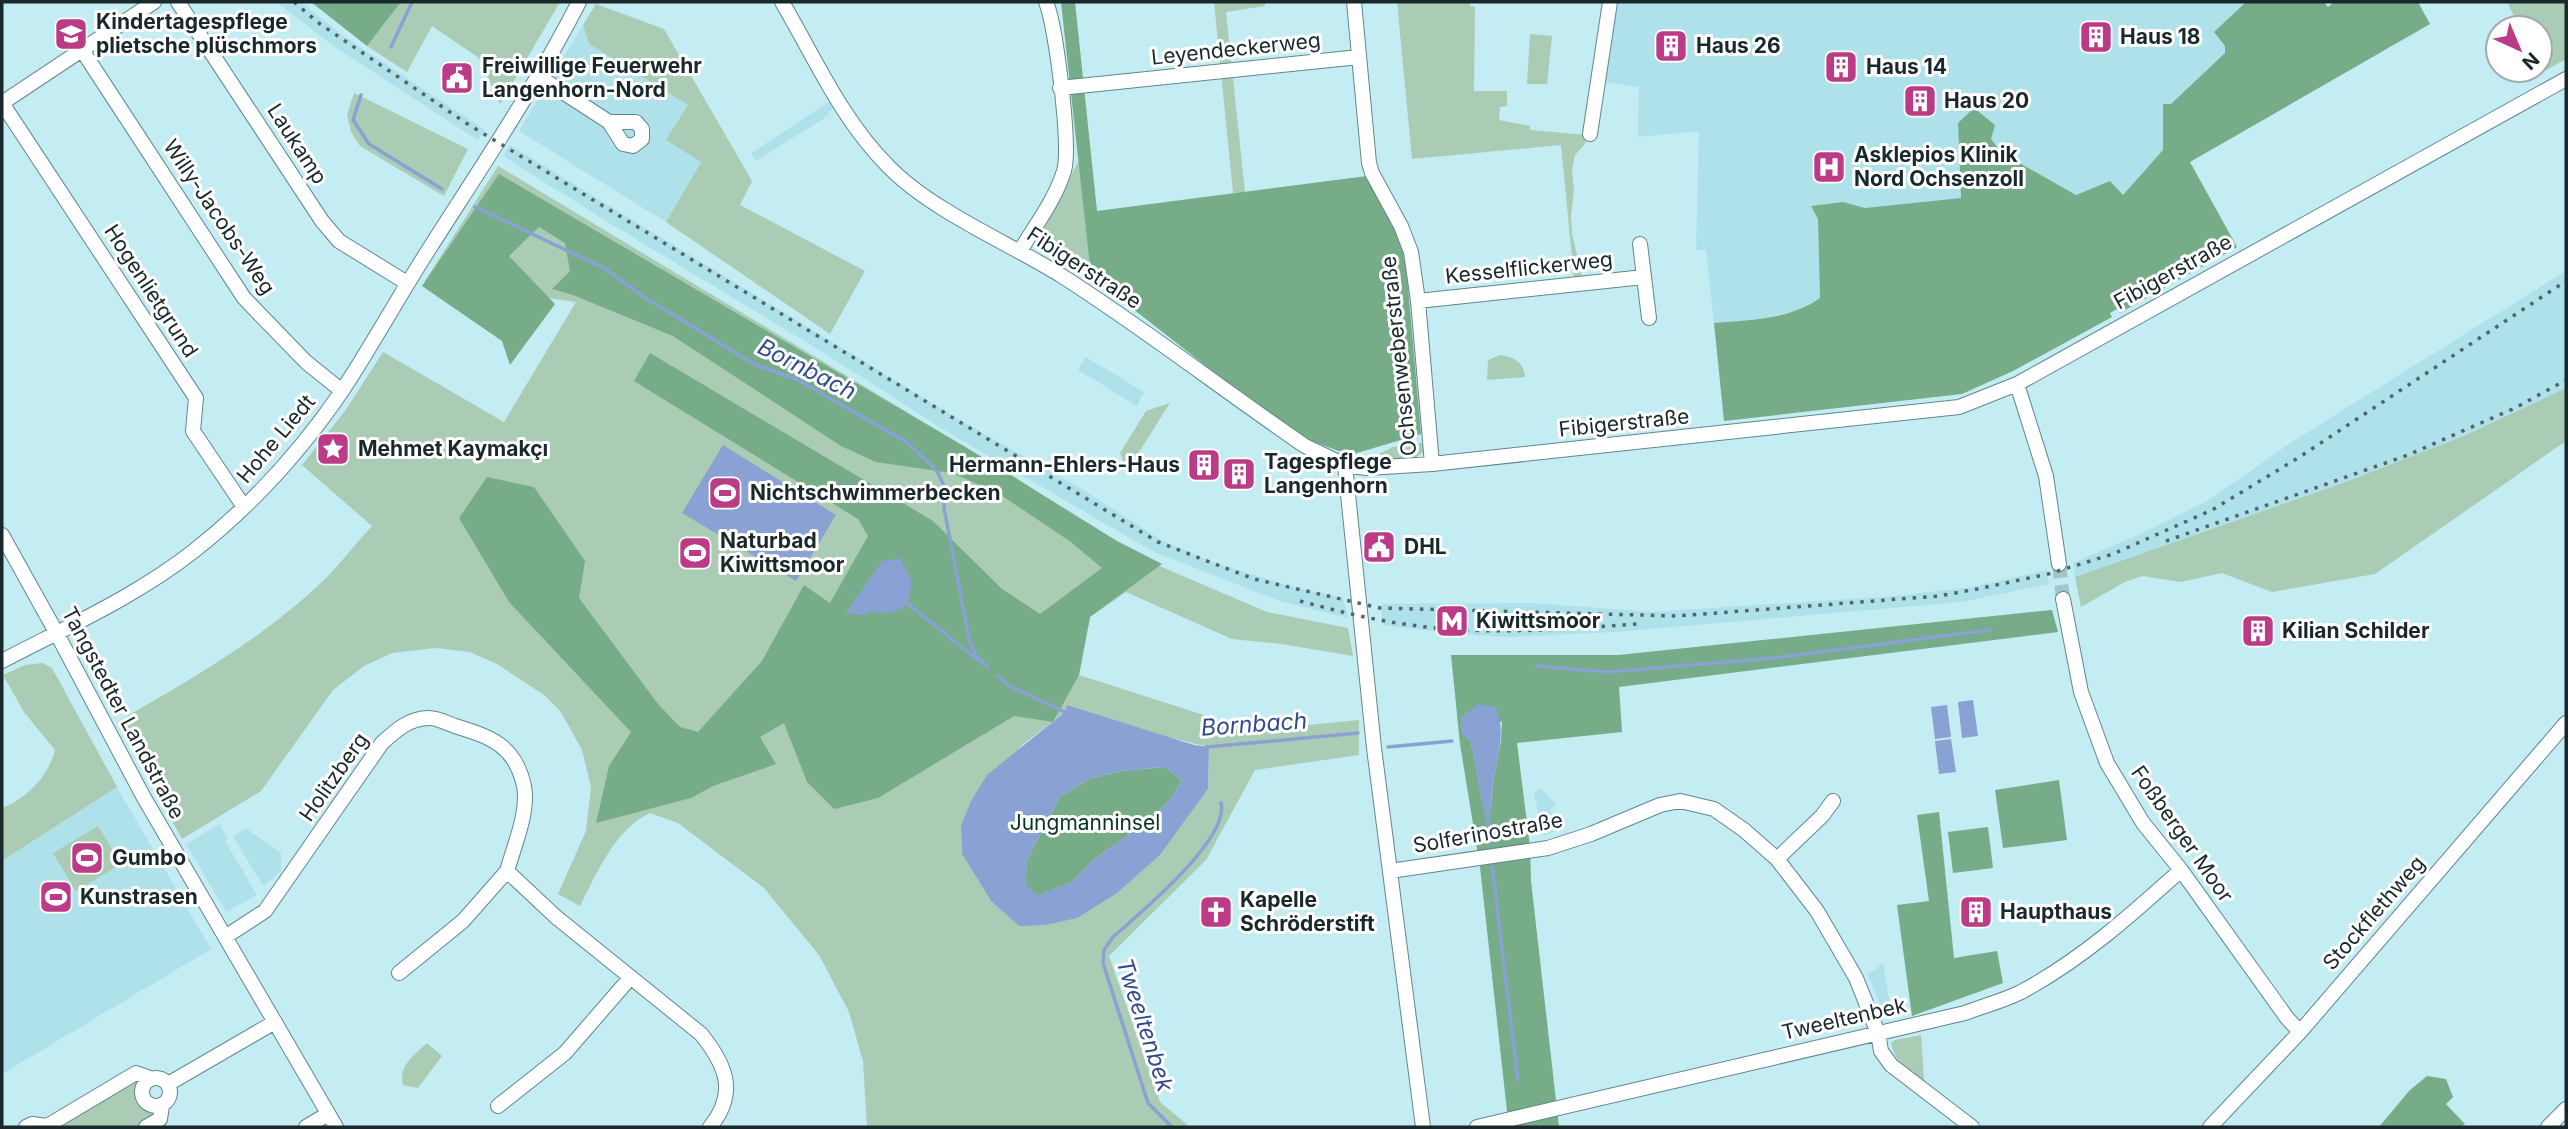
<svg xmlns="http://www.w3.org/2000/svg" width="2568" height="1129" viewBox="0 0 2568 1129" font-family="Inter,sans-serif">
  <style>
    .built { fill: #afe1ea }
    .green { fill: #aaccb4; fill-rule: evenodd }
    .forest { fill: #76ac88; fill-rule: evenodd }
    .water { fill: #8aa1d3; fill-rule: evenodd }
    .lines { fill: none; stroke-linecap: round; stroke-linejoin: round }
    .stream { stroke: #8aa1d3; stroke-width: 3.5 }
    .minor-tunnel { stroke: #a1c5cb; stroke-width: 14; stroke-dasharray: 14 7; stroke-linecap: butt }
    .minor-casing { stroke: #61878e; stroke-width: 16 }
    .minor { stroke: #fff; stroke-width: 14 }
    .rail { stroke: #4f676c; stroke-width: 3.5; stroke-dasharray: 3.5 7; stroke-linecap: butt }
    .labels { text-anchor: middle; stroke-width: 6; stroke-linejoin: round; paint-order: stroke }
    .poi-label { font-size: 21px; font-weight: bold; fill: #18282b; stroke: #fff; text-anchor: start }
    .street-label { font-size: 21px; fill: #18282b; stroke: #fff }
    .park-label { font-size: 21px; fill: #08351d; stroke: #fff }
    .water-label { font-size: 23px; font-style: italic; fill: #314a89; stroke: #fff }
  </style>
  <rect width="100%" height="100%" fill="#c3ecf3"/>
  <path class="built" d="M276,2H301L342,35L485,130L478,140L336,48Z
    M1618,2H2246L2214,32L2225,46V53L2171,104L2163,105V150L2123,195L2110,181L2076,195L2002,153L1991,139L1958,123L1961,198L1865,208L1843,202L1812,206L1818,219L1820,298L1793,312L1761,319L1714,323L1706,250H1696L1699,131L1638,137L1639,87L1604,82L1613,16L1617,10Z
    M583,25L589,44L688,105L701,161L666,222L519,131Z
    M832,100L836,107L828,112L829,115L756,161L751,153Z
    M510,145L958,419L1080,488L1163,541L1215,563L1293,587L1343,598L1348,618L1280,601L1152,551L946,431L824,353L603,219L503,156Z
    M2566,271V388L2466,435L2343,483L2075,577L2073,563L2138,535L2207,501L2292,442Z
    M1086,357L1144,392L1137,406L1078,370Z
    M2047,570L2049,584L1961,602L1614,632L1507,637L1446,633L1382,625V604L1532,603L1652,612L1895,596L1973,587Z
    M117,787L211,949L2,1074V861Z
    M1540,788L1556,804L1550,810L1565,828L1543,835L1534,792Z
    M220,824L228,839L225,841L257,895L226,912L186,844Z
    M246,828L281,853V871L263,886L233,836Z
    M1883,963L1891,1011L1884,1014L1868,975Z"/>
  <path class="green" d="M401,2H560L500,104L479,58L432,26L407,72L367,46Z
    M1214,2H1265V6L1226,12L1245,192L1233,193Z
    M1397,2H1470V6L1475,7L1474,91H1507V106L1500,107L1499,120L1530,126V130L1587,135L1585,144L1575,155L1572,170L1574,191L1571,216L1572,234L1582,277L1574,278L1561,145L1412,159Z
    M2507,2H2566V59L2543,72L2540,67V28H2520Z
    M596,4L664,29L752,181L740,205L865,271L830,334L666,222L701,162L666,140L688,105L589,44L583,25Z
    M1530,34L1552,36L1547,84H1527Z
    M354,93L468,149L444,196L360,146L351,132L347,115Z
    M1079,160L1091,276L1043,249L1040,237Z
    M498,166L1015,477L1136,556L1267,612L1348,628L1353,656L1282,644L1232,639L1126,592L1090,617L1079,675L1235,725L1254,728H1278L1359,720V755L1255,770L1206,860L1109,956L1160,1102L1190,1127H867L863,1061L849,1012L819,955L764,888L678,823L650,813C615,829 597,873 580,906L558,894L586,831L591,787L582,750L561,712L544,695L497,664L470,652L436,648L392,653L364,666L333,690L261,791L182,839L117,722C190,680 264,638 325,579C342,562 356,543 372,526L302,465L345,411L383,352L504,422L576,302L425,281ZM1065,712L1209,747L1208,789L1160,855L991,901L962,854L961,826L1021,746Z
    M1500,355C1514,357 1524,362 1525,377L1487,380L1488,360Z
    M2566,388V441L2375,574L2272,592L2222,573L2181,582L2142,576L2125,582L2081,607L2075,577L2343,483L2466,435Z
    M1170,403L1127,471L1120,453L1146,411Z
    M1422,443L1426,447C1416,466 1390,461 1372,461L1375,456L1393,447Z
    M43,663L52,668L117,787L2,861V808C27,799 49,775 55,750L24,712L3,675L25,665Z
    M98,826L121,864L76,891L53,853Z
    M55,879L71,906L56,915L40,889Z
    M1921,1035L1924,1080C1907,1074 1895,1061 1891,1043L1895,1040Z
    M427,1043L442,1056L418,1088L403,1085C398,1066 414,1055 427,1043Z
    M137,1078L145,1079C136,1095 142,1107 161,1107L158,1115L137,1127H52Z"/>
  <path class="forest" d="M311,2H401L367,46Z
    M1061,2H1075L1097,211L1367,176L1404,242L1421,434L1350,455L1314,442L1280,424L1091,276Z
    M2246,2H2324L2328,7L2334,2H2418L2430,24L2190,162L2237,247L2120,313L2117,309L2110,313L2112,317L2013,371L1962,394L1724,421L1714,323C1751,320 1788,320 1820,298L1818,219L1811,206L1843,202L1865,208L1961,198L1958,123L1974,108L1995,125L1991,139L2002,153L2076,195L2110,181L2123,195L2163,150V104H2171L2225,53V46L2214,32Z
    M499,174L967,448L1117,541L1162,564L1090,617L1079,675L1053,722L1014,716L878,798L834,809L807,782L784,723L760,737L776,764L713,786L691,798L596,823L609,766L631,732L509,602L459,518L487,477L534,487L585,561L579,598L658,704L680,727L698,732L762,661L804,585L830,603L868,536L858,519L634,381L650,353L933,521L1002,589L1040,614L1102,568L1071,542L998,493L952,473L876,462L841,446L673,336L573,295L552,289L570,271L565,243L539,227L509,256L555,304L510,365L502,341L422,286Z
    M2052,610L2058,632L1619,687L1622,732L1517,743L1530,847L1531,881L1559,1127H1511L1507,1111L1480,867L1460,744L1451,655H1618ZM1502,721L1501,741L1494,777L1488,831L1471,742Z
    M1165,767L1182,780L1171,799L1153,817L1096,858L1073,881L1037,896L1025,884L1027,860L1060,797L1089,779L1121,771Z
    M2059,780L2067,840L2003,848L1995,790Z
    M1939,812L1954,958L1997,951L2003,983L1912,1016L1897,905L1929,901L1917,815Z
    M1988,827L1993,868L1953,873L1948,832Z
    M2427,1076L2446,1079L2453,1097L2446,1104L2465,1124L2461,1127H2379L2409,1091Z"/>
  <path class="water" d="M723,445L836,515L796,581L682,513Z
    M900,558L912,581L908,604C895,613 887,615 871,611L865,615L845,614L882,561Z
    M1973,700L1978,736L1962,738L1958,702Z
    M1479,704L1496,707C1506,733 1498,751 1494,778C1491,797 1490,816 1488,834L1471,742L1461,734V717Z
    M1067,705L1194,745L1209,747L1208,789L1160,855L1117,893L1077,918L1045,925L1019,926L991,901L962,854L961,826L971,801L987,775L1065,712ZM1165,767L1182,780L1171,799L1153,817L1096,858L1073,881L1037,896L1026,884L1027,860L1060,797L1089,779L1121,771Z
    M1947,705L1951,737L1935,739L1931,707Z
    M1951,739L1956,772L1939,774L1935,741Z"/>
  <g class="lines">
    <path class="stream" d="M391,47L412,2
      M361,95L353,120L369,144L442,189
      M475,207L604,268L644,297L754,364L798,380L908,443L937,471L944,486V508L969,639L976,656L988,667
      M908,604L979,661
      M1536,666L1608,672L1774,658L1990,630
      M998,676L1009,686L1067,713
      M1207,747L1358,733
      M1388,747L1452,741
      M1488,832L1489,844
      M1492,866L1518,1080
      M1172,1127L1148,1103L1103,963L1104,950L1113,937C1139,914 1230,839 1221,803"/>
    <path class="minor-tunnel" d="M2059,564L2063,599"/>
    <defs>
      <path id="minor" d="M178,2L322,221L339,241L407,283
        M782,2C815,58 841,119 888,166C930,210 1009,243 1062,276C1145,329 1223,390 1305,446L1345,465L1367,468L1432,464L1959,407L2017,384L2566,79
        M1354,2L1369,163L1372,173L1401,226L1411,252L1418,301L1432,464
        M82,50L244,298L306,362L342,391
        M538,76L609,122L623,144L633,146L642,139V129L636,122H609
        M1060,88L1359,57
        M2,103L196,398L193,431L244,507
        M2,103L154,2
        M1590,134L1610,2
        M1640,244L1649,318
        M1020,251C1035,226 1055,200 1064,171C1071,146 1056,26 1046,2
        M1418,301L1644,277
        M2017,384L2046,476L2059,564
        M1345,465L1374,748L1423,1127
        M2,535L56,632L143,796L336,1127
        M2063,599L2081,692L2107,763L2143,823L2181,870L2287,1018L2300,1032
        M2,661C67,627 137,596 195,550C252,505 301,451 342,391C373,344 400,294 431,246C482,166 536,86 579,2
        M1777,859L1822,816L1833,801
        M1390,871L1548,848L1591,834L1660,805L1680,801L1714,809L1744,830L1777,859L1817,911L1856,978L1878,1033L1881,1051L1891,1065L1972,1127
        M225,937L265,911L382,743C395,731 409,718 429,718C437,718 447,723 455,726C491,737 515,745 524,786C529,812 514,846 507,871L556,917L701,1034C726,1065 738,1093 710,1127
        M399,973L463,921L507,871
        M142 1092a14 14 0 1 1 28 0a14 14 0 1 1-28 0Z
        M168,1084L275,1022
        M498,1106L565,1053L630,978
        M26,1127L32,1124L47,1126L136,1073L150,1078
        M146,1127L160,1119L162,1105
        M306,1127L328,1114
        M1477,1127L1965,1013C1983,1006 2003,1001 2021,992C2081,960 2131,915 2181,870
        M2210,1127L2300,1032L2566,723
        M2548,1127L2566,1109"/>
    </defs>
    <use href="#minor" class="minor-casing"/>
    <use href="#minor" class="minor"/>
    <path class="rail" d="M294,2L320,24L466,123L1158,542L1254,579L1380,608L1677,616L1939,596L1977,589L2048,574L2113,554L2212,510L2298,458L2566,281
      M2166,541L2408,455L2515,408L2566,380
      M1300,601C1337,611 1373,620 1411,625C1486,636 1562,629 1637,624"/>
  </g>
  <defs>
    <symbol id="school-square" viewBox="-11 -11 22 22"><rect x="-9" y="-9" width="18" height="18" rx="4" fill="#bb3b87" stroke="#fff"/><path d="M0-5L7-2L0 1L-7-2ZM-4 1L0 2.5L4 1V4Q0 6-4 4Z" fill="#fff"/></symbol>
    <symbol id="building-square" viewBox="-11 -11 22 22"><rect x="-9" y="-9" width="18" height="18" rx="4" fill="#bb3b87" stroke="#fff"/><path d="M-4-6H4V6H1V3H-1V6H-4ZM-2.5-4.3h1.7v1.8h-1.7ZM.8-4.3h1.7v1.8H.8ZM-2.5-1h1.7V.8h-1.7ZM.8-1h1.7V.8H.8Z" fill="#fff"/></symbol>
    <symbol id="civic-square" viewBox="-11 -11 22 22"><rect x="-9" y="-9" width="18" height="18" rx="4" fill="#bb3b87" stroke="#fff"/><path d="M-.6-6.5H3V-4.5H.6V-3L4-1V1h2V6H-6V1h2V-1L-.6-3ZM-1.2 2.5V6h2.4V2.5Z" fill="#fff"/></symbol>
    <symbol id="hospital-square" viewBox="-11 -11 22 22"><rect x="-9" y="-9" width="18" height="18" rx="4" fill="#bb3b87" stroke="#fff"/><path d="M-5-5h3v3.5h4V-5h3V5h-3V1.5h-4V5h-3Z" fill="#fff"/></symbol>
    <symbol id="sight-square" viewBox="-11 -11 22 22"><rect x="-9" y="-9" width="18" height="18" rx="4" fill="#bb3b87" stroke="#fff"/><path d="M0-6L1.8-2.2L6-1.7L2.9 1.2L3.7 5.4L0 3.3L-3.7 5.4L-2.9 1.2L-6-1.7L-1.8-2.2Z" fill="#fff"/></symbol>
    <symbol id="stadium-square" viewBox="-11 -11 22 22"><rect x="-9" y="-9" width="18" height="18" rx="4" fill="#bb3b87" stroke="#fff"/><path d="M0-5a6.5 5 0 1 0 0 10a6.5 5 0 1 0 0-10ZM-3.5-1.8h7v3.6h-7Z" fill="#fff"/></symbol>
    <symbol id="metro-square" viewBox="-11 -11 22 22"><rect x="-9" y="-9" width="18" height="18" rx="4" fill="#bb3b87" stroke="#fff"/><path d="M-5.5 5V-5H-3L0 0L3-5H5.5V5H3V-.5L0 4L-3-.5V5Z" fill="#fff"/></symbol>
    <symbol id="church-square" viewBox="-11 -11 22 22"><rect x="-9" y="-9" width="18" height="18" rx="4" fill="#bb3b87" stroke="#fff"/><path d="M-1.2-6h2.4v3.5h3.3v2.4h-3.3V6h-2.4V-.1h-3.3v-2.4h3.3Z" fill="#fff"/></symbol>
  </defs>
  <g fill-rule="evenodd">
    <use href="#school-square" x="52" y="15" width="38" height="38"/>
    <use href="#building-square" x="2077" y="18" width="38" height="38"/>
    <use href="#building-square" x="1652" y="27" width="38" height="38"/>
    <use href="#building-square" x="1822" y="48" width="38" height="38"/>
    <use href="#civic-square" x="438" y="59" width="38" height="38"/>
    <use href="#building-square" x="1901" y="82" width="38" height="38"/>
    <use href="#hospital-square" x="1810" y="148" width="38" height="38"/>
    <use href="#sight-square" x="314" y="430" width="38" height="38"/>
    <use href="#building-square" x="1185" y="446" width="38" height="38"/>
    <use href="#building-square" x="1220" y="455" width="38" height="38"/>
    <use href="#stadium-square" x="706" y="474" width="38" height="38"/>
    <use href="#civic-square" x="1360" y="528" width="38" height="38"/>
    <use href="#stadium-square" x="676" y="534" width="38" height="38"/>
    <use href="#metro-square" x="1433" y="602" width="38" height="38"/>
    <use href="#building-square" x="2239" y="612" width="38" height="38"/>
    <use href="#stadium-square" x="68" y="839" width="38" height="38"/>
    <use href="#stadium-square" x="37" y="878" width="38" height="38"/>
    <use href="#church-square" x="1197" y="893" width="38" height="38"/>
    <use href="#building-square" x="1957" y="893" width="38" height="38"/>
  </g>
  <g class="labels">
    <g class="poi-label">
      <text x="96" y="29">Kindertagespflege<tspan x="96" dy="24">plietsche plüschmors</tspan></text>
      <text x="2120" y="44">Haus 18</text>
      <text x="1696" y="53">Haus 26</text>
      <text x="482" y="73">Freiwillige Feuerwehr<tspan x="482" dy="24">Langenhorn-Nord</tspan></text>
      <text x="1866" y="74">Haus 14</text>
      <text x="1944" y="108">Haus 20</text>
      <text x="1854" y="162">Asklepios Klinik<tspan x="1854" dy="24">Nord Ochsenzoll</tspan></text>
      <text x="358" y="456">Mehmet Kaymakçı</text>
      <text x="1264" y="469">Tagespflege<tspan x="1264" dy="24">Langenhorn</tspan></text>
      <text x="1180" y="472" text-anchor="end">Hermann-Ehlers-Haus</text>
      <text x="750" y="500">Nichtschwimmerbecken</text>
      <text x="720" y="548">Naturbad<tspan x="720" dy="24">Kiwittsmoor</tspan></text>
      <text x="1404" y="554">DHL</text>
      <text x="1476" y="628">Kiwittsmoor</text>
      <text x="2282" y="638">Kilian Schilder</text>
      <text x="112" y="865">Gumbo</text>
      <text x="80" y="904">Kunstrasen</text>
      <text x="1240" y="907">Kapelle<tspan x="1240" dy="24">Schröderstift</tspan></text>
      <text x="2000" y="919">Haupthaus</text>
    </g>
    <g class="street-label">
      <text transform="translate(1236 49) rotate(-6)" y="7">Leyendeckerweg</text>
      <text transform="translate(297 144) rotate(57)" y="7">Laukamp</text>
      <text transform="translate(219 217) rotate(56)" y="7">Willy-Jacobs-Weg</text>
      <text transform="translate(1084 268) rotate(33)" y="7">Fibigerstraße</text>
      <text transform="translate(1529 268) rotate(-6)" y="7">Kesselflickerweg</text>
      <text transform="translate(2173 272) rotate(-29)" y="7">Fibigerstraße</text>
      <text transform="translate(151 291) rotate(57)" y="7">Hogenlietgrund</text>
      <text transform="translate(1399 356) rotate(-96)" y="7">Ochsenweberstraße</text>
      <text transform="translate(1624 423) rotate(-6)" y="7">Fibigerstraße</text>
      <text transform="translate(276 439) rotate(-50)" y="7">Hohe Liedt</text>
      <text transform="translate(123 713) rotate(62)" y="7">Tangstedter Landstraße</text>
      <text transform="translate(334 777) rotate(-55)" y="7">Holitzberg</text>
      <text transform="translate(1488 833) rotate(-10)" y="7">Solferinostraße</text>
      <text transform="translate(2182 834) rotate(55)" y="7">Foßberger Moor</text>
      <text transform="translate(2374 913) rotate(-49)" y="7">Stockflethweg</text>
      <text transform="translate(1844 1019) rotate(-13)" y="7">Tweeltenbek</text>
    </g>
    <g class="park-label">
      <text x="1085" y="830">Jungmanninsel</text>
    </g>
    <g class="water-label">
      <text transform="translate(807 369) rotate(27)" y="8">Bornbach</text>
      <text transform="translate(1254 724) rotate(-4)" y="8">Bornbach</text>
      <text transform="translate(1145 1025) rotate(72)" y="8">Tweeltenbek</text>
    </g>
  </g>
  <rect width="2568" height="1129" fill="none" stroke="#18282b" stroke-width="7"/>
  <g transform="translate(2519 49) rotate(136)"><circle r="33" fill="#ffffff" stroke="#a3a9aa" stroke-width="2"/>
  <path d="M0-5L12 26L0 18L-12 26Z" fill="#bb3b87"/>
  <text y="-10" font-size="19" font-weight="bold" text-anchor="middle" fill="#18282b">N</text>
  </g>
</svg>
